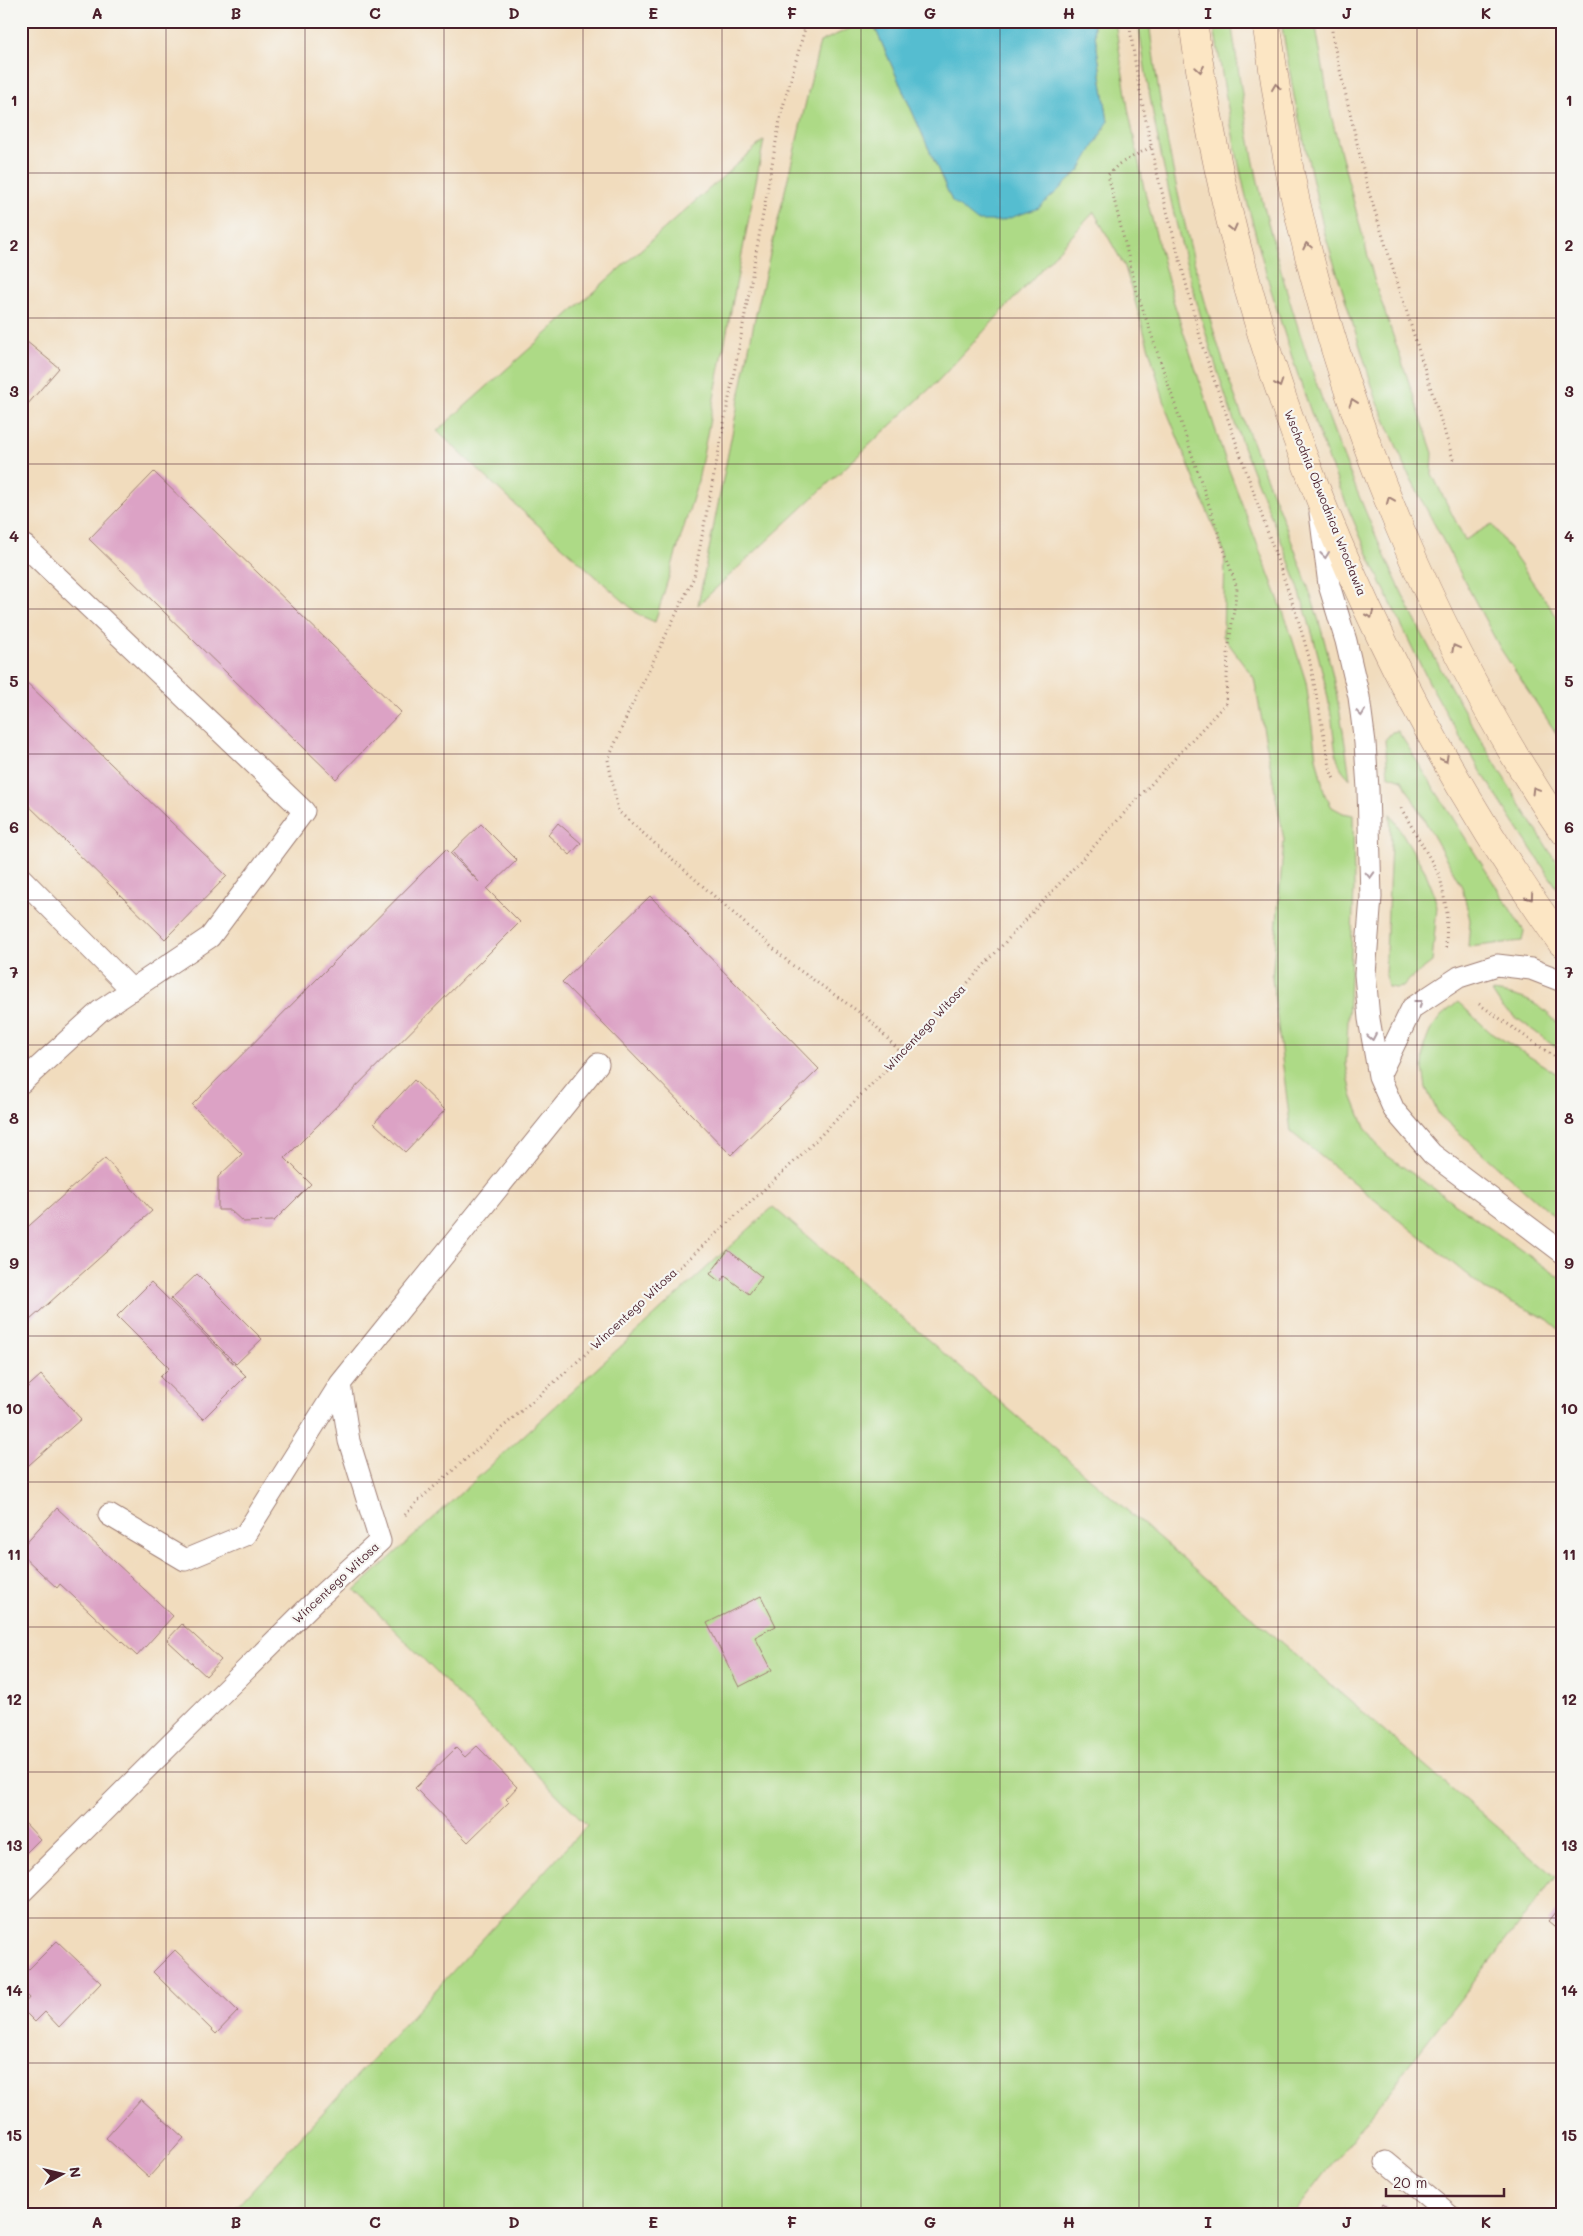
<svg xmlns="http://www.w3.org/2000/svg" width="1583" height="2236" viewBox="0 0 1583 2236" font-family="Mali,sans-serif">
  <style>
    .green { fill: #adda86; stroke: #7c7c58 }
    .water { fill: #54bdd0; stroke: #4f6e7e }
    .building { fill: #dca2c5 }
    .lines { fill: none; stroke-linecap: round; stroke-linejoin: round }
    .service-casing { stroke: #9e7e74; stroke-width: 23 }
    .secondary-casing { stroke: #9e7e74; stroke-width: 29 }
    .path { stroke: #9e7e74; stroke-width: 3; stroke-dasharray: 1 4; stroke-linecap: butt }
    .service { stroke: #fff; stroke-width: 21 }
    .secondary { stroke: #fce6c4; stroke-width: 28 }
    .oneway { stroke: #a38278 }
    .oneway2 { stroke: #ae9aa0 }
    .grid { fill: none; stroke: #4a1f2b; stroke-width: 1; stroke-opacity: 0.55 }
    .labels { text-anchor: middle; stroke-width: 4.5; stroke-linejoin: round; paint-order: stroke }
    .street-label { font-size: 12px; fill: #4a1f2b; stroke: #f6f6f2 }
    .neatline { fill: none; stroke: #4a1f2b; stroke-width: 2 }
    .grid-label { font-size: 16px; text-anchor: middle; font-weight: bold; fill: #4a1f2b }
  </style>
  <rect width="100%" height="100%" fill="#f6f6f2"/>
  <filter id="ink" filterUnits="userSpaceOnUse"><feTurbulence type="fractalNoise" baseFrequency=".02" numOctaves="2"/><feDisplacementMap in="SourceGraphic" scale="10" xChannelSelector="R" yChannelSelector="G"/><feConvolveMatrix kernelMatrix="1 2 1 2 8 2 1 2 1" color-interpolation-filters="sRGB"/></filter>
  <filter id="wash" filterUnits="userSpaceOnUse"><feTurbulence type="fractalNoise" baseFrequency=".0096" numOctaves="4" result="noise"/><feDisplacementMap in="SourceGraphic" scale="20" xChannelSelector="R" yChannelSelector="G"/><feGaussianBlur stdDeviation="1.12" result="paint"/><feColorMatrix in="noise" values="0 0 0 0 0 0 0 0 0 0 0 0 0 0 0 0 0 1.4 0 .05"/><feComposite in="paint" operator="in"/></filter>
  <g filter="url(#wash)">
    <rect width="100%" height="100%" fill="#f1dcbd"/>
    <path class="green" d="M866,21H872L952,201L1108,122L1093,21H1115L1128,108L1144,188L1173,300L1226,462L1287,622L1306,682L1316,757L1325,795L1332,807L1343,813L1353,815L1354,889L1346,1064L1352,1095L1364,1125L1382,1152L1562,1279V1332L1546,1318L1487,1291L1291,1132L1272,978L1284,840L1254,678L1223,636L1225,555L1168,414L1125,267L1094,212L938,381L698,605L755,318L820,42Z
      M1138,21H1149C1164,147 1192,271 1233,391C1258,462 1290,530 1313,602C1332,660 1342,719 1350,779C1346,774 1341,770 1339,764C1333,747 1334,727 1330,709C1324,675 1315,642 1305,609C1289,554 1264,502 1244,449C1194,311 1158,166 1138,21Z
      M1213,21H1231C1240,80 1248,141 1262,199C1298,345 1350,489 1417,624C1460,709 1511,790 1562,871V895C1515,826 1470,757 1430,684C1418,661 1407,636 1395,612C1333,484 1285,351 1250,213C1234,150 1224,85 1213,21Z
      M1281,21H1315L1331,115L1375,283L1433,453L1432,474L1465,540L1492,524L1562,624V742L1500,648L1410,478L1376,398L1324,231L1294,96Z
      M764,140L698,481L655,622L639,615L519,508L437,431Z
      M1398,731L1524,931L1522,941L1468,947L1470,920L1462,887L1402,780L1388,775L1385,740L1392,732Z
      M1390,813L1425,871L1433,891L1437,907L1432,962L1410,979L1403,987L1396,988L1388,987L1385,975L1391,844Z
      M1492,992C1525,996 1540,1003 1562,1028V1052L1502,1007Z
      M1458,1002L1489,1031L1562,1077V1223L1439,1115L1426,1088L1423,1068L1424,1046L1431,1029L1441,1016Z
      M773,1207L1555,1877L1293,2215H229L587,1825L355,1590Z"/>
    <path class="water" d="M872,21H1093L1108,122L1080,170L1039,208L1001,221H977L952,201Z"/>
    <g id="blocks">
      <path class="building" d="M21,337L59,368L21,412Z
        M154,472L401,712L336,779L89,539Z
        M21,677L227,876L165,939L21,798Z
        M558,823L581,843L570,855L548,835Z
        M481,824L517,860L487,889L520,922L285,1158L311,1184L274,1221L243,1222L230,1210H218V1177L242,1154L192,1105L446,849L479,882L452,852Z
        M650,896L819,1069L731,1155L562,982Z
        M414,1080L445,1110L405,1152L374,1123Z
        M105,1158L152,1211L21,1328V1233Z
        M728,1250L762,1277L749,1294L725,1276L720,1282L710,1274Z
        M197,1274L262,1339L236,1364L171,1299Z
        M151,1282L246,1376L203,1419L160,1377L169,1368L117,1316Z
        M41,1375L81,1419L21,1472V1393Z
        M57,1508L173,1616L137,1656L60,1584L57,1588L21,1554V1548Z
        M761,1596L776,1626L755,1637L772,1670L739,1687L707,1623Z
        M182,1624L221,1660L206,1676L167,1640Z
        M477,1746L517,1787L506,1799L509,1802L468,1842L415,1788L456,1748L465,1757Z
        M24,1822L40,1839L21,1858V1825Z
        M1556,1911L1562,1915L1560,1931L1548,1921Z
        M57,1941L101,1983L59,2027L45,2012L35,2022L21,2008L29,1998L21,1990V1977Z
        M175,1950L238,2011L216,2034L153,1972Z
        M141,2099L184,2138L149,2177L106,2138Z
        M1383,2204L1397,2215H1375Z"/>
    </g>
  </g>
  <g filter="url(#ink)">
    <use href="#blocks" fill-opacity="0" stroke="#9e7e74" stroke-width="1"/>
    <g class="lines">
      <defs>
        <path id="service" d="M1320,513L1329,585L1346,641L1359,697L1365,743L1368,789L1371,897L1365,974L1369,1019L1379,1076L1394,1110L1432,1154L1562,1252
          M21,550L25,546L304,811L210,937L100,1011L21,1083
          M21,878L132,990
          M1379,1076L1412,1008L1459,977L1497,965L1531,969L1562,981
          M109,1515L185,1560L245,1535L340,1384
          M21,1893L317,1599L380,1541L349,1441L340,1384L598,1064
          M1386,2162L1450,2215"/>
        <path id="secondary" d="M1193,21C1236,347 1371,676 1562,943
          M1266,21C1275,82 1283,143 1296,202C1346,424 1435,642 1562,830"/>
      </defs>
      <use href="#service" class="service-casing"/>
      <use href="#secondary" class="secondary-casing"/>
      <path class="path" d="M807,21L781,114L740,342L694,577L630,709L608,760L618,811L792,965L869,1019L902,1054
        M1129,21L1138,82L1156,169L1203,348L1297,616L1309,657L1331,772L1334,779
        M1331,21L1333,40L1367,186L1454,462
        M1401,808L1440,876L1447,913L1446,948
        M1479,1004L1562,1062
        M405,1515L420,1499L566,1372L797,1159L902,1054L1226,703L1228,651L1237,588L1137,292L1108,175L1119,164L1151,147"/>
      <use href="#service" class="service"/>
      <use href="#secondary" class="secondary"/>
    </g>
    <defs><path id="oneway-chevron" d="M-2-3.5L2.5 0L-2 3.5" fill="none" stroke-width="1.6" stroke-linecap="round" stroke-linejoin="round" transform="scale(1.25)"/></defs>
    <g class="oneway">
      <use href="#oneway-chevron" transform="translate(1200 69) rotate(81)"/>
      <use href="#oneway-chevron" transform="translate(1276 87) rotate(-98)"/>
      <use href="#oneway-chevron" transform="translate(1233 228) rotate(76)"/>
      <use href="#oneway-chevron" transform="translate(1307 246) rotate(-103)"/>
      <use href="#oneway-chevron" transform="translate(1279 384) rotate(71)"/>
      <use href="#oneway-chevron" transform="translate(1353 402) rotate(-109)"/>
      <use href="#oneway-chevron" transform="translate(1390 500) rotate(-112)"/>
      <use href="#oneway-chevron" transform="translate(1370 615) rotate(66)"/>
      <use href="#oneway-chevron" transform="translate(1455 648) rotate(-118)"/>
      <use href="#oneway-chevron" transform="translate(1445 759) rotate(61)"/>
      <use href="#oneway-chevron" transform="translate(1535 790) rotate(-121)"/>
      <use href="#oneway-chevron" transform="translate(1530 897) rotate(55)"/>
    </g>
    <g class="oneway2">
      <use href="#oneway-chevron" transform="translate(1325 555) rotate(83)"/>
      <use href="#oneway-chevron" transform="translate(1361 713) rotate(83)"/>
      <use href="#oneway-chevron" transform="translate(1370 875) rotate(88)"/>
      <use href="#oneway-chevron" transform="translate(1419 1003) rotate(-38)"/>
      <use href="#oneway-chevron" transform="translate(1372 1037) rotate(79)"/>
    </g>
  </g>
  <path class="grid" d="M166,21V2215M305,21V2215M444,21V2215M583,21V2215M722,21V2215M861,21V2215M1000,21V2215M1139,21V2215M1278,21V2215M1417,21V2215M21,173H1562M21,318H1562M21,464H1562M21,609H1562M21,754H1562M21,900H1562M21,1045H1562M21,1191H1562M21,1336H1562M21,1482H1562M21,1627H1562M21,1772H1562M21,1918H1562M21,2063H1562"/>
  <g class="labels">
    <g class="street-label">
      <text transform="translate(1325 503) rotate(68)" y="4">Wschodnia Obwodnica Wrocławia</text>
      <text transform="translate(925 1028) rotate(-47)" y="4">Wincentego Witosa</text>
      <text transform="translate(634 1309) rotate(-43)" y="4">Wincentego Witosa</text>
      <text transform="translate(336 1583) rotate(-43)" y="4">Wincentego Witosa</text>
    </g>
  </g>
  <rect width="1583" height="2236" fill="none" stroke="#f6f6f2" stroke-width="55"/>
  <g transform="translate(62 2174) rotate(82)" stroke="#f6f6f2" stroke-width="4" paint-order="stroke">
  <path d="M0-4L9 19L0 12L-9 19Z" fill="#4a1f2b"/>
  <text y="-8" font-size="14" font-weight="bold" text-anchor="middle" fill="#4a1f2b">N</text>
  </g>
  <path d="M1386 2188v8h118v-8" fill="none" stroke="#4a1f2b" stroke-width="2.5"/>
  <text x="1393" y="2188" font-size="15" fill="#4a1f2b" stroke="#f6f6f2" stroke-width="4" paint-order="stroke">20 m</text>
  <rect x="28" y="28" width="1528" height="2180" class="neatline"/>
  <g class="grid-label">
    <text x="97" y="19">A</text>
    <text x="236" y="19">B</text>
    <text x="375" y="19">C</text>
    <text x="514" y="19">D</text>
    <text x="653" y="19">E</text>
    <text x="792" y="19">F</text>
    <text x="930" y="19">G</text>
    <text x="1069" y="19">H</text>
    <text x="1208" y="19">I</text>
    <text x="1347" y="19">J</text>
    <text x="1486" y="19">K</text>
    <text x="14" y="106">1</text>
    <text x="1569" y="106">1</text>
    <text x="14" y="251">2</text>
    <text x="1569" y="251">2</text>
    <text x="14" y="397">3</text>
    <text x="1569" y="397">3</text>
    <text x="14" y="542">4</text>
    <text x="1569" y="542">4</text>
    <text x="14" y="687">5</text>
    <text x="1569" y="687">5</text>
    <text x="14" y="833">6</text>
    <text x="1569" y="833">6</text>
    <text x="14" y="978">7</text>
    <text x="1569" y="978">7</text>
    <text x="14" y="1124">8</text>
    <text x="1569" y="1124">8</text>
    <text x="14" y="1269">9</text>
    <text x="1569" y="1269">9</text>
    <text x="14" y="1414">10</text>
    <text x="1569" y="1414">10</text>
    <text x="14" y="1560">11</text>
    <text x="1569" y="1560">11</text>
    <text x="14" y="1705">12</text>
    <text x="1569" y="1705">12</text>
    <text x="14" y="1851">13</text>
    <text x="1569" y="1851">13</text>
    <text x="14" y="1996">14</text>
    <text x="1569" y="1996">14</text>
    <text x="14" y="2141">15</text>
    <text x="1569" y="2141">15</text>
    <text x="97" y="2228">A</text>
    <text x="236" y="2228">B</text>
    <text x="375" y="2228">C</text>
    <text x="514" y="2228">D</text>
    <text x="653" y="2228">E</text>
    <text x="792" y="2228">F</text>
    <text x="930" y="2228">G</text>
    <text x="1069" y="2228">H</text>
    <text x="1208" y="2228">I</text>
    <text x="1347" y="2228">J</text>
    <text x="1486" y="2228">K</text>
  </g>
</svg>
